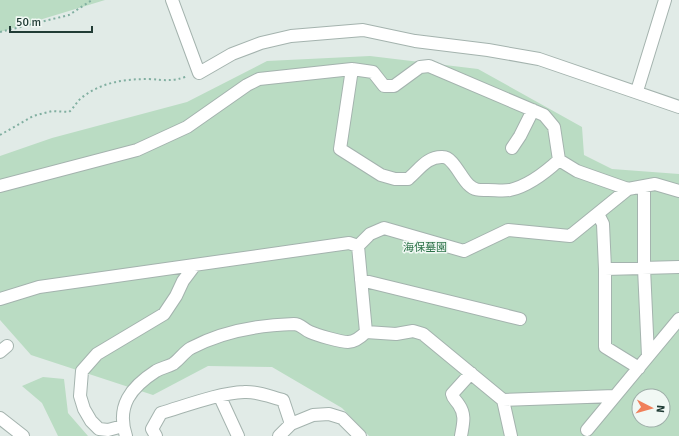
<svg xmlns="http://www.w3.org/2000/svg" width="679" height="436" viewBox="0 0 679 436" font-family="Signika,'Noto Sans JP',sans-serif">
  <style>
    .green { fill: #badcc3; fill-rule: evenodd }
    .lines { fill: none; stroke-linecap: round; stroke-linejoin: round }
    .minor-casing { stroke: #a4b3ae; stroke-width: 14 }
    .path { stroke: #81afa1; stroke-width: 2; stroke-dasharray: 2 3; stroke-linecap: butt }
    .minor { stroke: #fff; stroke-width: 12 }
    .labels { text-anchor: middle; stroke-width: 3; stroke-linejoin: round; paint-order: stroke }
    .park-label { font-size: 11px; fill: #2c7248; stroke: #f1f8f4 }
  </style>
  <rect width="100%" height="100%" fill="#e1ebe7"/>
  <path class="green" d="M0,0H105L0,32Z
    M370,56L478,69L582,127L584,155L612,169L679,174V436H369L342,408L272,367L208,366L153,395L31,355L0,320V156L52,138L187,102L267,61ZM639,396H663V420H639Z
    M43,377L64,379L68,413L88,436H58L42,403L22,386Z"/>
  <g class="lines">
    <defs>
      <path id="minor" d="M172,0L199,73L232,54L261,43L291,36L363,30L415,41L488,50L539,59L679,107
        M637,91L665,0
        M512,148L520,136L533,110
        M559,160L577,171L628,189
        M0,186L137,150L187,127L247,85L259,79L352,69L373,72L384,86H394L420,67L429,66L544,115L554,127L559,160C546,172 528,186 510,190C503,191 495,190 488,190C481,190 475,191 469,185C461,178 453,157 443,157C427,156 419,170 408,179H395L381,175L340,149L352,69
        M644,186V268L648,356
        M598,214L603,224L605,269V347L639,368
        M605,269L679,267
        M361,280L520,319
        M0,299L39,287L349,243L358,246
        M366,332L358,246L370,234L384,228L464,251L508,230L570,236L628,189L655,184L679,191
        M0,352L7,346
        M220,397L238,436
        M503,400L615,396
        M0,418L23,436
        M123,426L108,430L99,429L91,421L84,409L80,396L82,371L97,354L164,314L176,296L183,281L195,265
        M587,430L679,319
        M126,436C116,406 131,387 156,371C161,368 167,367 173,364C180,359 184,352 191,348C223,331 258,325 294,324C301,324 303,329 310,332C317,335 340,342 348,342C355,342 361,337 366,332L396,334L413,331L423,334L503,400L511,436
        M156,436L152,429L161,413C185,406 219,393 244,392C257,391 271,397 283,400L291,424
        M279,436L291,424L313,415L329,414L342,418L360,436
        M461,436C463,424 466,415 459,405C456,400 453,399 452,394L471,373"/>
    </defs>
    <use href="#minor" class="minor-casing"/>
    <path class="path" d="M0,32L69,15L92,0
      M0,135L33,116L52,111L69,112C75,107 78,99 84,96C103,82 125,79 149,79C165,80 172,82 188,76"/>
    <use href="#minor" class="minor"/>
  </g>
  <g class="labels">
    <g class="park-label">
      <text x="425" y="251">海保墓園</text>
    </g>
  </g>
  <g transform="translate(651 408) rotate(96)"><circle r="19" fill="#f1f8f4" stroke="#9eada8"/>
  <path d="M0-3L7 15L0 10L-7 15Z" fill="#f0805a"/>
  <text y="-6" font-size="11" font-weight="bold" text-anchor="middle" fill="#213c35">N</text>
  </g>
  <path d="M10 26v6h82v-6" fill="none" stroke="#213c35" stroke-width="2"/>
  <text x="16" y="26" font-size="12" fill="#213c35" stroke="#f1f8f4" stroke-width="3" paint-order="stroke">50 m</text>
</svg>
